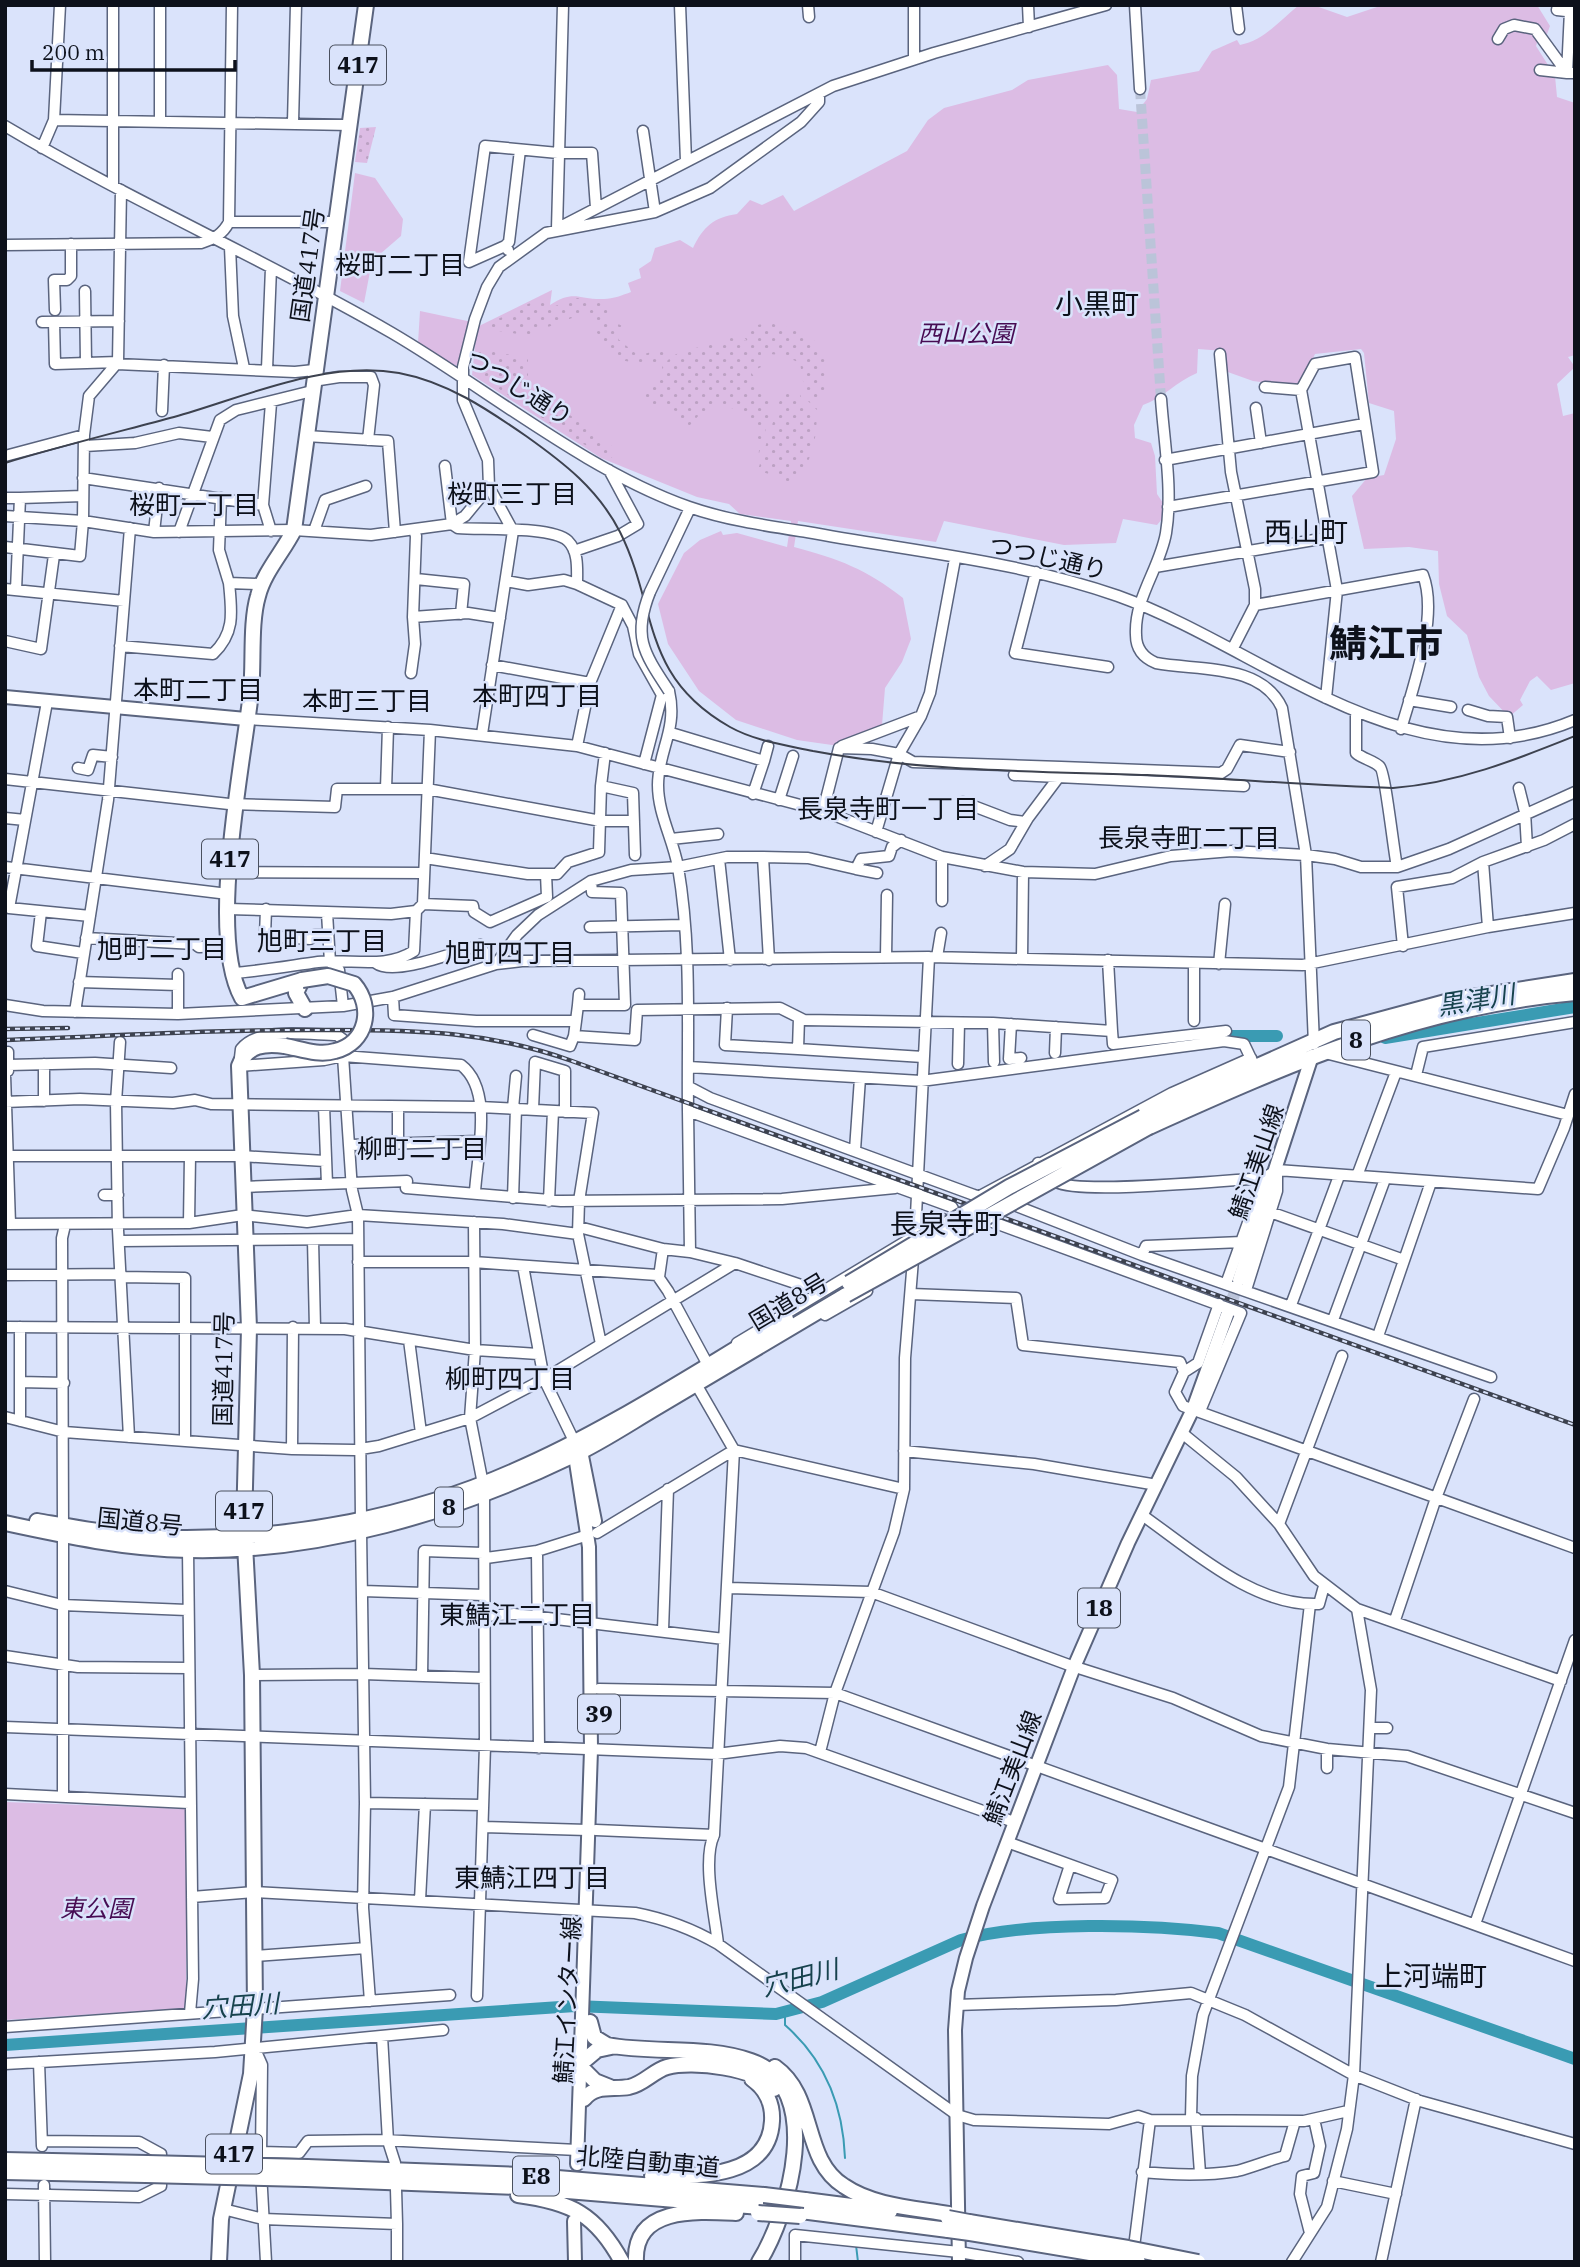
<svg xmlns="http://www.w3.org/2000/svg" width="1580" height="2267" viewBox="0 0 1580 2267" font-family="'IBM Plex Serif','Noto Sans JP',serif">
  <style>
    .park { fill: #dcbce4 }
    .garden { fill: url(#garden-dots) }
    .lines { fill: none; stroke-linecap: round; stroke-linejoin: round }
    .stream { stroke: #3a9bb3; stroke-width: 2 }
    .river { stroke: #3a9bb3; stroke-width: 12 }
    .minor-tunnel { stroke: #bbc4d9; stroke-width: 10; stroke-dasharray: 10 5; stroke-linecap: butt }
    .major-tunnel { stroke: #bbc4d9; stroke-width: 12; stroke-dasharray: 12 6; stroke-linecap: butt }
    .minor-casing { stroke: #5a647e; stroke-width: 13 }
    .major-casing { stroke: #5a647e; stroke-width: 16 }
    .highway-casing { stroke: #5a647e; stroke-width: 18 }
    .minor { stroke: #fff; stroke-width: 10 }
    .major { stroke: #fff; stroke-width: 12 }
    .highway { stroke: #fff; stroke-width: 14 }
    .tram { stroke: #3d424f; stroke-width: 2 }
    .rail-casing { stroke: #3d424f; stroke-width: 4.5 }
    .rail { stroke: #dae3fb; stroke-width: 2; stroke-dasharray: 5; stroke-linecap: butt }
    .minor-bridge-casing { stroke: #5a647e; stroke-width: 13; stroke-linecap: butt }
    .highway-bridge-casing { stroke: #5a647e; stroke-width: 18; stroke-linecap: butt }
    .minor-bridge { stroke: #fff; stroke-width: 10 }
    .highway-bridge { stroke: #fff; stroke-width: 14 }
    .labels { text-anchor: middle; stroke-width: 5; stroke-linejoin: round; paint-order: stroke }
    .shield { fill: #dae3fb; stroke: #4a505e; stroke-width: 2 }
    .shield-label { font-size: 23px; font-weight: bold; fill: #0d111b }
    .street-label { font-size: 24px; fill: #0d111b; stroke: #dae3fb }
    .park-label { font-size: 24px; font-style: italic; fill: #470c53; stroke: #dae3fb }
    .neighbourhood-label { font-size: 26px; fill: #0d111b; stroke: #dae3fb }
    .water-label { font-size: 26px; font-style: italic; fill: #17424d; stroke: #dae3fb }
    .quarter-label { font-size: 28px; fill: #0d111b; stroke: #dae3fb }
    .town-label { font-size: 38px; font-weight: bold; fill: #0d111b; stroke: #dae3fb }
  </style>
  <defs>
    <pattern id="garden-dots" width="8" height="8" patternUnits="userSpaceOnUse" patternTransform="scale(1.75)"><rect width="8" height="8" fill="#dcbce4"/><path d="M2 2h.1M6 6h.1" fill="none" stroke="#bca1c3" stroke-width="1.8" stroke-linecap="round"/></pattern>
  </defs>
  <rect width="100%" height="100%" fill="#dae3fb"/>
  <path class="park" d="M1299,5H1313L1347,17L1383,5H1537L1550,26L1547,34L1538,39L1536,46L1555,76L1557,97L1575,103V355L1568,357L1575,367L1557,384L1563,416L1575,413V683L1551,690L1537,676L1530,681L1520,700L1523,705L1509,717L1489,696L1479,677L1467,635L1447,616L1439,584L1438,551L1409,547L1364,549L1352,496L1367,478L1384,475L1396,439L1394,411L1369,403L1364,353L1361,349L1315,354L1299,387L1253,381L1225,371L1224,351L1198,349L1197,373C1177,381 1163,398 1143,405L1134,425L1135,438L1151,443L1155,456L1157,494L1163,503L1162,519L1157,525L1123,519L1116,543L1064,545L944,521L936,542L798,521L794,547C839,559 866,569 903,598L911,639L902,662L885,688L882,725L839,746L797,740L736,720L699,691L668,644L658,604L684,553L700,540L721,531L723,535L737,533L787,547L791,521L740,514L729,504L697,497L601,458L472,375L477,327L552,290L550,305C574,289 579,300 604,299C613,299 623,295 631,292L628,283L641,278L639,269L651,261L655,248L680,240L693,248C703,227 714,217 737,214L750,200L762,205L783,195L794,211L907,151L928,120L944,108L1012,90L1028,80L1108,65L1117,75L1119,109L1137,112L1147,99L1151,80L1199,71L1212,51L1237,40L1240,45C1265,40 1280,20 1299,5Z
    M355,173L375,178L403,219L401,236L372,261L364,303L340,291Z
    M420,311L472,322L458,366L447,362L418,343Z
    M5,1802L186,1809V2008L5,2020Z"/>
  <path class="garden" d="M376,127L367,163L355,162L360,128Z
    M546,295L547,309L577,298L606,302L609,319L624,327L618,339L639,356L665,347L671,352C656,368 639,365 619,359L610,346L603,347L591,318L580,315L540,330L537,337L485,329L486,325Z
    M766,323C822,330 841,357 817,410L806,399L800,363L782,355L768,354L761,345V367L751,372L772,407L758,457C765,425 738,396 705,411C698,414 695,421 689,426L680,424L681,417L676,411L659,407L655,413L649,408L650,403L641,391L664,375L662,367C679,343 704,352 727,337L747,341L744,337L748,327Z
    M477,349L528,358V384L613,447L612,458L575,440L474,372Z
    M783,390L799,392L802,399L817,414C816,441 813,467 789,482L758,470Z"/>
  <g class="lines">
    <path class="stream" d="M785,2012V2025C825,2060 843,2105 845,2158
      M856,2245L858,2262"/>
    <path class="river" d="M1227,1036H1277
      M1385,1038L1575,1007
      M5,2045L575,2006L776,2014L822,2002L961,1940C1028,1921 1149,1924 1218,1933L1575,2059"/>
    <path class="minor-tunnel" d="M1140,89L1161,399"/>
    <path class="major-tunnel" d="M1227,1315L1239,1280"/>
    <defs>
      <path id="minor" d="M160,5V121
        M680,5L686,161
        M808,5L809,17
        M914,5V59
        M1028,5L1029,27
        M1135,5L1140,89
        M1236,5L1239,29
        M1558,5L1557,10L1575,12
        M1570,11L1567,73H1575
        M1498,39L1504,29L1514,25L1535,29L1567,73L1540,70
        M54,120L60,5
        M293,122L296,5
        M5,126C131,201 266,260 392,333C486,388 588,472 689,507C726,520 768,526 807,532C910,551 1019,561 1118,596C1266,649 1409,790 1575,720
        M643,131L655,212
        M42,148L54,120L351,125
        M113,186V5
        M121,190L118,362L89,396L84,435L83,521L154,532L294,530L371,535L452,524L458,528C481,530 552,526 568,541C579,552 577,570 577,584L622,605L633,626L639,654L662,695L644,764
        M229,222H337
        M564,225L833,86L934,53L1106,5
        M557,229L563,5
        M5,245L201,243C214,239 223,234 229,222L232,5
        M505,246L469,262L485,146L558,153H592L596,208
        M230,247L233,316L244,368
        M508,250L505,246L509,242L520,150
        M85,291L86,363
        M55,310L54,280H67L71,276V244
        M42,322L119,321
        M54,322L55,364L118,362
        M1220,354L1231,472L1255,589V605L1233,648
        M117,364L295,372L314,370
        M267,369L271,268
        M313,381L339,377H371L374,385L368,440
        M1301,390L1337,590L1326,698
        M1161,399C1164,442 1173,490 1166,533C1160,568 1134,598 1136,635C1136,649 1144,658 1156,663C1199,671 1261,663 1282,708L1306,855L1314,1044
        M1256,408L1261,443
        M162,411L164,365
        M306,436L388,441L395,532
        M85,446L135,443L179,433L212,437
        M5,456L84,435
        M1165,460L1364,424
        M445,466L452,524
        M83,478L263,505
        M5,498H20
        M221,498L219,550L229,583L259,584
        M1168,507L1373,472L1355,357L1315,364L1301,390L1265,387
        M5,516L83,521L80,556L5,547
        M452,524L465,516L489,487
        M414,530L416,536L413,617L468,613L500,618
        M271,531L263,505L271,403
        M314,531L325,500L366,486
        M154,532L159,488
        M179,532L220,420L236,410L312,391
        M574,551L618,536L638,524L609,470
        M1155,567L1326,538
        M1036,572L1015,653L1108,667
        M416,579L464,584L461,614
        M506,581L528,585L564,580L577,584
        M5,589L124,601
        M16,590L20,498L83,496
        M650,592L690,508
        M1255,605L1423,575C1439,616 1413,687 1401,729
        M5,641L41,649L54,555
        M120,646L213,654C235,633 232,613 229,583
        M492,665L590,683
        M411,673L415,644L413,617
        M669,691C678,730 658,750 658,785C658,814 673,839 678,867C692,949 687,1029 688,1111
        M1409,700L1451,707
        M47,702L9,908L90,916
        M1468,710L1488,716L1507,717L1510,738
        M1356,716V753C1363,759 1375,761 1380,767C1385,772 1394,853 1397,867
        M246,719L430,730L577,746L823,811L942,857L1023,872L1095,874L1171,856L1232,851L1306,855L1335,859L1361,867H1397L1449,849L1575,792
        M671,733L764,761L753,794
        M482,734L513,531L489,487L488,460L463,400V367L475,319L487,287L499,267L546,233L655,212L710,188L801,122L819,102V94
        M577,746L590,683L622,605
        M842,746L921,716
        M839,748L872,749L899,754L921,716L930,693L955,559
        M764,761L768,746
        M1061,767L1221,773L1227,769L1240,745L1290,752
        M78,768L88,770L93,755L112,757
        M1014,775L1244,786
        M5,779L229,804L335,807L337,789H427L601,821H634
        M601,786L633,793L635,855
        M1519,788L1525,812L1527,847
        M386,789L388,727
        M779,800L793,756
        M963,802L1010,820L1025,822
        M823,811L839,748
        M5,818L25,820
        M876,832L899,754L913,762L1061,767L1058,778L1028,818L1010,849L985,866
        M671,839L718,834
        M763,857L808,858L856,869L861,859L889,856L892,847L901,840
        M942,857V901
        M425,858L528,874H557L568,862L599,852L601,786L605,753
        M719,859L730,960
        M1483,862L1488,927
        M5,867L228,894
        M856,869L877,873
        M229,872L424,873
        M423,904L473,906L474,912L490,922L547,897L546,874
        M228,909L391,914L416,911
        M266,909L265,936L310,939L315,935H328
        M41,912L37,946L83,953
        M327,913L330,962L339,970L343,1006
        M590,927L683,925
        M86,938L195,944L199,947L230,946
        M1403,946L1397,887L1452,878L1483,862L1544,840L1575,824
        M886,957L887,895
        M937,957L941,933
        M1022,959L1023,872
        M376,963C394,977 457,951 480,945L491,965
        M496,964L517,935L538,915L591,881L631,870L678,867L727,857H763L769,960
        M1219,964L1225,904
        M232,973C262,971 289,966 318,962C350,958 385,970 414,951L416,911L423,904L430,730
        M79,982L178,985V1014
        M178,985V974
        M393,997L394,1015L476,1021H576L578,1005H625L621,893L592,892L591,881
        M5,1005L43,1011L178,1014L343,1006L393,997L496,964L522,961L929,957L1303,965L1488,927L1575,913
        M578,1005L579,994
        M727,1008L725,1045L798,1049L799,1018
        M75,1012L108,800L130,528
        M576,1021L574,1036L635,1040L637,1010L780,1008L804,1020L993,1023L1112,1031L1108,960
        M1194,1021V963
        M993,1023L994,1062
        M1011,1024L1009,1059L1021,1058
        M1112,1031L1113,1044L1226,1031
        M533,1035L570,1046L574,1036
        M120,1042L116,1102L118,1230L129,1437
        M798,1049L923,1057
        M1055,1053L1056,1027
        M1325,1053L1568,1115
        M44,1064V1101
        M958,1064L959,1023
        M8,1065L95,1063L171,1068
        M689,1067L921,1081L1224,1041L1244,1044L1254,1065
        M8,1071V1052
        M5,1075L10,1224
        M1416,1075L1423,1047L1575,1022
        M689,1087L710,1098L974,1195L1014,1205L1142,1255L1491,1377
        M5,1102L80,1099L173,1103L195,1100L211,1104L480,1107L593,1113L579,1201L578,1234L601,1344
        M324,1106L327,1184
        M513,1108L516,1076
        M533,1109L535,1062L565,1071V1112
        M398,1143V1107
        M351,1145L478,1141
        M855,1150L860,1078
        M5,1156H241L325,1161
        M1038,1163C1043,1169 1050,1178 1057,1182C1079,1195 1230,1180 1264,1178L1277,1170L1538,1189L1564,1128L1575,1094
        M1357,1176L1396,1072
        M242,1187L407,1181L406,1188L561,1201L782,1199L895,1188
        M104,1195H118
        M982,1195L1172,1093L1251,1058
        M513,1198L516,1108
        M549,1201L553,1111
        M1270,1212L1404,1260
        M474,1222L475,1350L470,1418L483,1484
        M189,1223L190,1156
        M981,1223L987,1220L1241,1313L1200,1411
        M5,1224L189,1223L243,1215L307,1222L358,1215L503,1224L578,1234
        M579,1227L663,1249L690,1252L735,1263L819,1291
        M313,1240L315,1328
        M120,1241L358,1239
        M690,1252L688,1111L952,1207L959,1220
        M1142,1255L1146,1246L1242,1242
        M358,1262H473L657,1275L668,1291L708,1365
        M523,1266L544,1379L574,1441
        M5,1275L121,1274
        M121,1277L185,1278V1440
        M659,1277L663,1249
        M1226,1284L1264,1178
        M1246,1290L1277,1191V1171
        M911,1294L1016,1298L1023,1345L1180,1362L1184,1372
        M1219,1304L1198,1363L1184,1372L1175,1392L1183,1406L1575,1548
        M1291,1305L1339,1176
        M825,1315L867,1291
        M1333,1320L1385,1179
        M5,1327L345,1329L475,1350L538,1354
        M1378,1336L1431,1182
        M409,1340L421,1433
        M737,1343L943,1219
        M20,1382L64,1383
        M696,1384L734,1450L714,1835C702,1860 715,1916 718,1944
        M5,1417L64,1432L292,1449L354,1450L379,1446L470,1418L544,1379L735,1263
        M20,1421V1327
        M1182,1433L1236,1477L1279,1524L1314,1576L1357,1609L1561,1681
        M292,1449L293,1327
        M904,1451L1034,1464L1157,1485
        M1142,1515C1192,1550 1254,1607 1319,1604L1324,1586
        M361,1519L358,1215L352,1190L343,1056L346,1042L337,1035C310,1035 259,1026 241,1049L239,1066L324,1060L343,1056L461,1065C494,1090 477,1155 475,1192
        M1279,1524L1342,1356
        M63,1525L62,1238L65,1225
        M361,1531L365,1803L363,1908L370,2001
        M597,1533L734,1450L904,1489
        M188,1550L193,1979L190,2013
        M537,1551L539,1748
        M486,1558L537,1551L588,1535
        M729,1588L871,1592L1069,1665L1173,1698L1261,1736L1327,1749L1407,1756L1575,1813
        M5,1591L62,1605L187,1610
        M363,1591L484,1595
        M485,1616L514,1614L724,1639
        M1395,1620L1436,1498L1474,1399
        M663,1630L668,1489
        M5,1656L78,1667L188,1668
        M252,1675L363,1674L484,1678
        M422,1676L424,1551L483,1553
        M599,1689L835,1693L1575,1961
        M5,1727L717,1754L780,1746L806,1748L1014,1822
        M1371,1728H1387
        M820,1752L835,1693L894,1532L904,1489L905,1358L915,1235L929,957
        M1327,1768V1749
        M5,1794L189,1803
        M63,1796V1536
        M365,1803L482,1805
        M483,1827L588,1830
        M596,1830L714,1835
        M1007,1842L1112,1880L1105,1898L1059,1899L1070,1865
        M192,1897L254,1892L635,1913C666,1919 691,1928 718,1944L957,2115L974,2120L1109,2124L1138,2116L1150,2120L1304,2121L1348,2111
        M420,1900L425,1804
        M1475,1924L1575,1640
        M255,1956L366,1948
        M477,1996L485,1746L484,1494
        M956,2005L1116,2000L1191,1993L1245,2015L1354,2075L1420,2101L1575,2144
        M5,2027L450,1995
        M382,2036L388,2141L395,2163
        M254,2047L262,2065L261,2157
        M39,2062L42,2146
        M5,2064L215,2052L443,2030
        M1191,2118L1192,2076L1203,2015L1289,1787L1310,1604
        M1196,2118L1200,2173
        M261,2152L299,2153L308,2141L384,2140L577,2150
        M261,2172L266,2262
        M1142,2172C1173,2175 1206,2176 1237,2171C1253,2167 1269,2160 1285,2156L1295,2121
        M1333,2181L1396,2194
        M44,2185L45,2262
        M396,2189L397,2224
        M5,2194L139,2197L161,2186V2154L139,2142L42,2141
        M223,2209L263,2219L397,2224V2262
        M1310,2233L1300,2194L1302,2176L1314,2173L1320,2146L1314,2119
        M1133,2255L1150,2120
        M795,2262V2235L959,2252L1018,2262
        M1292,2262L1327,2207L1347,2129L1354,2075L1371,1690L1357,1609
        M1381,2262L1416,2099"/>
      <path id="major" d="M5,697L246,719
        M1239,1280L1312,1056
        M576,1444L581,1451L595,1521
        M574,1449L589,1547L591,1750L577,2164
        M574,2221L575,2262
        M959,2262L955,2030L958,1991L966,1958L983,1906L1074,1667L1128,1543L1193,1409L1227,1315"/>
      <path id="highway" d="M302,980L242,998C207,935 243,766 251,692C254,663 250,623 258,596C264,572 283,552 294,530L366,5
        M302,980L296,993L305,1009
        M1143,1117L1334,1032L1453,1000L1575,981
        M1149,1127C1291,1063 1417,1007 1575,993
        M37,1521C84,1529 131,1538 179,1538C292,1539 410,1517 514,1471C609,1430 697,1371 786,1319
        M5,1523C65,1536 127,1549 189,1550C318,1553 456,1512 572,1456C602,1442 630,1423 659,1406C722,1369 784,1332 846,1295
        M590,2022L594,2037L607,2045C654,2054 706,2045 751,2061C826,2087 789,2214 759,2262
        M775,2067C817,2097 801,2159 844,2186C873,2206 915,2208 949,2214
        M610,2087L595,2081L579,2065L597,2050L611,2047
        M584,2099C596,2084 612,2090 629,2087C644,2084 653,2071 667,2067C692,2060 758,2068 774,2089
        M5,2160L147,2163
        M307,2167L521,2175L764,2195
        M5,2172L146,2175
        M652,2176C694,2176 769,2180 772,2121C773,2104 766,2089 752,2079
        M306,2179L519,2187L760,2207
        M518,2195C571,2202 596,2214 622,2262
        M805,2200L890,2211
        M801,2211L948,2230
        M969,2222L1128,2248
        M970,2233L1126,2259
        M219,2262L221,2219L251,2074L255,2008L252,1675L244,1526L249,1328L239,1066C247,1045 265,1043 285,1046
        M636,2262C633,2206 698,2211 736,2213"/>
    </defs>
    <use href="#minor" class="minor-casing"/>
    <use href="#major" class="major-casing"/>
    <use href="#highway" class="highway-casing"/>
    <use href="#minor" class="minor"/>
    <use href="#major" class="major"/>
    <use href="#highway" class="highway"/>
    <path class="tram" d="M5,463C61,446 118,432 174,417C245,397 324,360 399,373C447,382 487,409 526,436C564,463 598,489 620,532C658,608 640,676 730,727C755,741 785,745 813,751C924,772 1035,771 1147,775C1229,778 1311,786 1393,788C1458,783 1515,760 1575,736"/>
    <defs>
      <path id="rail" d="M5,1029L68,1028
        M5,1040C114,1036 222,1029 330,1030C418,1030 488,1031 572,1061L1575,1425"/>
    </defs>
    <use href="#rail" class="rail-casing"/>
    <use href="#rail" class="rail"/>
    <defs>
      <path id="minor-bridge" d="M650,592C632,637 644,653 669,691"/>
      <path id="highway-bridge" d="M285,1046C301,1049 319,1056 335,1051C367,1043 374,1007 354,984L328,976L302,980
        M849,1283L1009,1187L1143,1117
        M846,1295L1149,1127
        M147,2163L307,2167
        M146,2175L306,2179
        M764,2195L805,2200
        M758,2213L800,2216
        M948,2218L969,2222
        M948,2230L970,2233
        M1128,2248L1198,2262
        M1126,2259L1138,2262"/>
    </defs>
    <use href="#minor-bridge" class="minor-bridge-casing"/>
    <use href="#highway-bridge" class="highway-bridge-casing"/>
    <use href="#minor-bridge" class="minor-bridge"/>
    <use href="#highway-bridge" class="highway-bridge"/>
  </g>
  <g class="labels">
    <g class="shield">
      <rect x="330" y="45.5" width="56" height="39" rx="5"/>
      <rect x="202" y="839.5" width="56" height="39" rx="5"/>
      <rect x="1342" y="1020.5" width="28" height="39" rx="5"/>
      <rect x="435" y="1487.5" width="28" height="39" rx="5"/>
      <rect x="216" y="1491.5" width="56" height="39" rx="5"/>
      <rect x="1078" y="1588.5" width="42" height="39" rx="5"/>
      <rect x="578" y="1694.5" width="42" height="39" rx="5"/>
      <rect x="206" y="2134.5" width="56" height="39" rx="5"/>
      <rect x="513" y="2156.5" width="46" height="39" rx="5"/>
    </g>
    <g class="shield-label">
      <text x="358" y="73">417</text>
      <text x="230" y="867">417</text>
      <text x="1356" y="1048">8</text>
      <text x="449" y="1515">8</text>
      <text x="244" y="1519">417</text>
      <text x="1099" y="1616">18</text>
      <text x="599" y="1722">39</text>
      <text x="234" y="2162">417</text>
      <text x="536" y="2184">E8</text>
    </g>
    <g class="street-label">
      <text transform="translate(308 265) rotate(-82)" y="8">国道417号</text>
      <text transform="translate(519 388) rotate(32)" y="8">つつじ通り</text>
      <text transform="translate(1048 558) rotate(13)" y="8">つつじ通り</text>
      <text transform="translate(1257 1162) rotate(-71)" y="8">鯖江美山線</text>
      <text transform="translate(789 1302) rotate(-31)" y="8">国道8号</text>
      <text transform="translate(224 1369) rotate(-89)" y="8">国道417号</text>
      <text transform="translate(140 1522) rotate(6)" y="8">国道8号</text>
      <text transform="translate(1013 1768) rotate(-69)" y="8">鯖江美山線</text>
      <text transform="translate(568 2000) rotate(-87)" y="8">鯖江インター線</text>
      <text transform="translate(648 2162) rotate(5)" y="8">北陸自動車道</text>
    </g>
    <g class="park-label">
      <text x="966" y="342">西山公園</text>
      <text x="96" y="1917">東公園</text>
    </g>
    <g class="neighbourhood-label">
      <text x="400" y="274">桜町二丁目</text>
      <text x="512" y="503">桜町三丁目</text>
      <text x="194" y="514">桜町一丁目</text>
      <text x="198" y="699">本町二丁目</text>
      <text x="537" y="705">本町四丁目</text>
      <text x="367" y="710">本町三丁目</text>
      <text x="888" y="818">長泉寺町一丁目</text>
      <text x="1189" y="847">長泉寺町二丁目</text>
      <text x="322" y="950">旭町三丁目</text>
      <text x="162" y="958">旭町二丁目</text>
      <text x="510" y="962">旭町四丁目</text>
      <text x="422" y="1158">柳町二丁目</text>
      <text x="510" y="1388">柳町四丁目</text>
      <text x="517" y="1624">東鯖江二丁目</text>
      <text x="532" y="1887">東鯖江四丁目</text>
    </g>
    <g class="water-label">
      <text transform="translate(1476 1000) rotate(-9)" y="9">黒津川</text>
      <text transform="translate(800 1978) rotate(-14)" y="9">穴田川</text>
      <text transform="translate(240 2006) rotate(-4)" y="9">穴田川</text>
    </g>
    <g class="quarter-label">
      <text x="1097" y="314">小黒町</text>
      <text x="1306" y="542">西山町</text>
      <text x="946" y="1234">長泉寺町</text>
      <text x="1431" y="1986">上河端町</text>
    </g>
    <g class="town-label">
      <text x="1386" y="657">鯖江市</text>
    </g>
  </g>
  <rect width="1580" height="2267" fill="none" stroke="#0d111b" stroke-width="14"/>
  <path d="M32 60v10h203v-10" fill="none" stroke="#0d111b" stroke-width="3.5"/>
  <text x="42" y="60" font-size="21" fill="#0d111b" stroke="#dae3fb" stroke-width="5" paint-order="stroke">200 m</text>
</svg>
